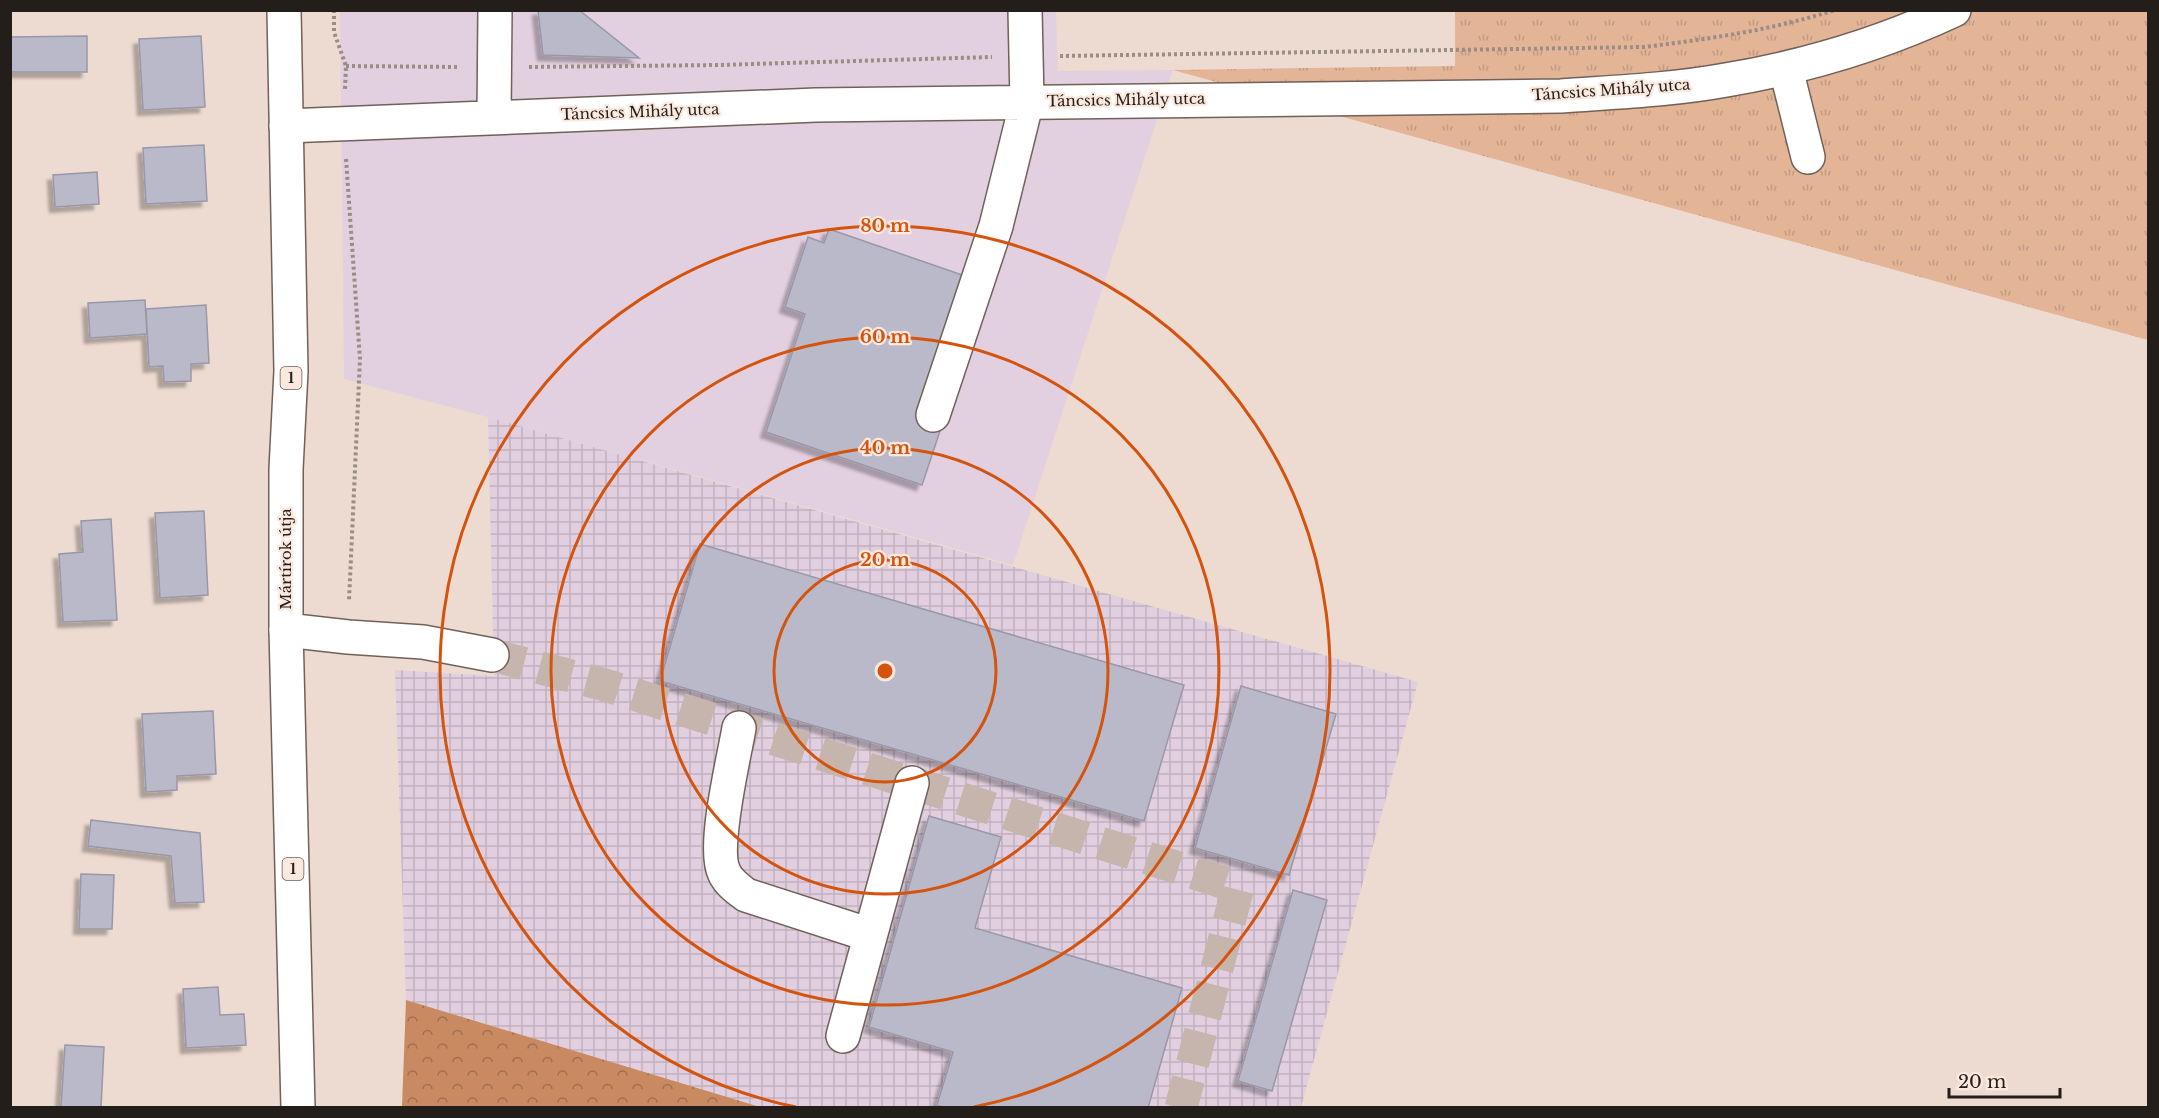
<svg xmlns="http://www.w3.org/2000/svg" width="2159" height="1118" viewBox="0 0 2159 1118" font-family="'Libre Baskerville',serif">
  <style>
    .commercial { fill: #e2cfdf }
    .industrial { fill: url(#industrial-grid) }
    .grass { fill: url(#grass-tufts) }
    .forest { fill: url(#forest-crowns) }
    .building { fill: #bab9ca; stroke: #9998a9; stroke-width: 1.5; filter: url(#shadow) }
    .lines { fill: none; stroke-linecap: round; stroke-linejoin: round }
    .minor-tunnel { stroke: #c5b5ac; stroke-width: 33; stroke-dasharray: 33 16; stroke-linecap: butt }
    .minor-casing { stroke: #716158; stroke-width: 36 }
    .major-casing { stroke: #716158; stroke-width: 36 }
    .path { stroke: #9a8d85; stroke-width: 4; stroke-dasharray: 3 3; stroke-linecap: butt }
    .minor { stroke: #fff; stroke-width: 33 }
    .major { stroke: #fff; stroke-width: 33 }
    .ring { fill: none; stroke: #d4530d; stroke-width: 3 }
    .labels { text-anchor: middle; stroke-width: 4.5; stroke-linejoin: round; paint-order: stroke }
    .shield { fill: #fbe8de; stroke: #645b55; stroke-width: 1.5 }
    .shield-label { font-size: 14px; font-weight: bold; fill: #241e1a }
    .street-label { font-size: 15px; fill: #241e1a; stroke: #fbe8de }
    .centre { fill: #d4530d; stroke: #fbe8de; stroke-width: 3 }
    .ring-label { font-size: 18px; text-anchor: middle; font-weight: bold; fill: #d4530d; stroke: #fbe8de; stroke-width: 4.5; stroke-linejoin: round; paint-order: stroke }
  </style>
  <defs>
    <pattern id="industrial-grid" width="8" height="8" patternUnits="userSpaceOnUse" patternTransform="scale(1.5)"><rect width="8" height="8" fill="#e1cfdf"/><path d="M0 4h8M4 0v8" fill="none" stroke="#c1b1bf"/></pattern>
    <pattern id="grass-tufts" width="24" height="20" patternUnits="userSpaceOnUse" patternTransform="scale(1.5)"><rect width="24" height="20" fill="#e4b497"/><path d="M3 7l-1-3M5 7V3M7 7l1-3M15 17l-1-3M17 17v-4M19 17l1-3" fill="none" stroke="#c39a82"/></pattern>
    <pattern id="forest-crowns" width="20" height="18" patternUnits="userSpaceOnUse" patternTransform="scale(1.5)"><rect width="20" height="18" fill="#c98961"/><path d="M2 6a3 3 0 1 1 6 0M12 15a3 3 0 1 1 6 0" fill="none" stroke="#a36f4f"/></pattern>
    <filter id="shadow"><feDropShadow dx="-5.5" dy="5.5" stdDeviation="1.5" flood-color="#0004"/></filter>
  </defs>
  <rect width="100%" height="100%" fill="#eddbd1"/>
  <path class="commercial" d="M340,11H1056L1058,71L1173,70L1013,565L488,417L344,379Z"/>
  <path class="industrial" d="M488,417L1418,682L1301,1107L760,1108L406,1000L395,670L494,676Z"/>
  <path class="grass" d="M1455,11H2148V340L1173,70L1455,66Z"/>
  <path class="forest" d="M406,1000L760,1107H402Z"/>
  <path class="building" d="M538,10H579L639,58L543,55Z
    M87,36V72H10V37Z
    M201,36L205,107L143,110L139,39Z
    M204,145L207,201L146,204L143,148Z
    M97,172L99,204L55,207L53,175Z
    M829,229L968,277L918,424L940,431L922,485L766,432L805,314L785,307L808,237L824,243Z
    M145,300L147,334L90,338L88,303Z
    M206,305L209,363L191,364V381L164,382L163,366L149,367L146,309Z
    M204,511L208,595L160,598L155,513Z
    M111,519L117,620L63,622L59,554L83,552L81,521Z
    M700,544L1184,685L1144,821L660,681Z
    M1241,686L1336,714L1289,875L1195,848Z
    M213,711L216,774L177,776V790L146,792L142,714Z
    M929,816L1001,837L975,928L1182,988L1148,1108H945L937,1105L953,1052L869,1027Z
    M91,820L200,833L204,902L175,903L171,856L88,846Z
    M81,874L114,875L112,929H79Z
    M1293,890L1327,900L1272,1091L1238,1081Z
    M218,987L220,1015L244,1014L246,1045L186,1048L183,989Z
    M65,1045L104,1047L101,1108L61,1107Z"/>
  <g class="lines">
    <path class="minor-tunnel" d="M492,655L605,685L1238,887L1181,1108"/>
    <defs>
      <path id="minor" d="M1786,69L1808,157
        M494,117L495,10
        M286,126L816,105L1561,96C1616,92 1671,90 1726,80C1804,67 1881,44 1954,10
        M933,415L996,226L1027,101L1025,10
        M286,630L348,637L423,642L492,655
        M739,728C734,758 712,847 724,872C728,882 738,889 746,895L870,935
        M843,1036L912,783"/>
      <path id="major" d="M284,10L291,371L286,469V630L298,1108"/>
    </defs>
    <use href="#minor" class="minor-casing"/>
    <use href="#major" class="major-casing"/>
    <path class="path" d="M334,10V32L346,66L345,89
      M1060,56L1644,47C1709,39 1772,30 1835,10
      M346,66L459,67
      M529,67L718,65L992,57
      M346,159L360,359L349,601"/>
    <use href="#minor" class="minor"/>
    <use href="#major" class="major"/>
  </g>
  <g class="ring">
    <circle cx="885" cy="671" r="111"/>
    <circle cx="885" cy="671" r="223"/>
    <circle cx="885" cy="671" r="334"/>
    <path d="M796 1107A445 445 0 1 1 974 1107"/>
  </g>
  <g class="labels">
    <g class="shield">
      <rect x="280.5" y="367" width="21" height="22" rx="4.5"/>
      <rect x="282.5" y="858" width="21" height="22" rx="4.5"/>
    </g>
    <g class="shield-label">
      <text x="291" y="383">1</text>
      <text x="293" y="874">1</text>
    </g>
    <g class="street-label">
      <text transform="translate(1611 90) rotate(-4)" y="5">Táncsics Mihály utca</text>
      <text transform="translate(1126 100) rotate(-1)" y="5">Táncsics Mihály utca</text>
      <text transform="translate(640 112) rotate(-2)" y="5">Táncsics Mihály utca</text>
      <text transform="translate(286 559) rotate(-90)" y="5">Mártírok útja</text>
    </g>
  </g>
  <circle cx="885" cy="671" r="9" class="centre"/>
  <g class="ring-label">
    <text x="885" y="232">80 m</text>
    <text x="885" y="343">60 m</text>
    <text x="885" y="454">40 m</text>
    <text x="885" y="566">20 m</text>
  </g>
  <rect width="2159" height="1118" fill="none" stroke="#241e1a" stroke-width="24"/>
  <path d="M1949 1088v9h111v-9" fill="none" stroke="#241e1a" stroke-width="3"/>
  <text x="1958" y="1088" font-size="18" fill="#241e1a" stroke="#fbe8de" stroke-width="4.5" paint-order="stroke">20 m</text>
</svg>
